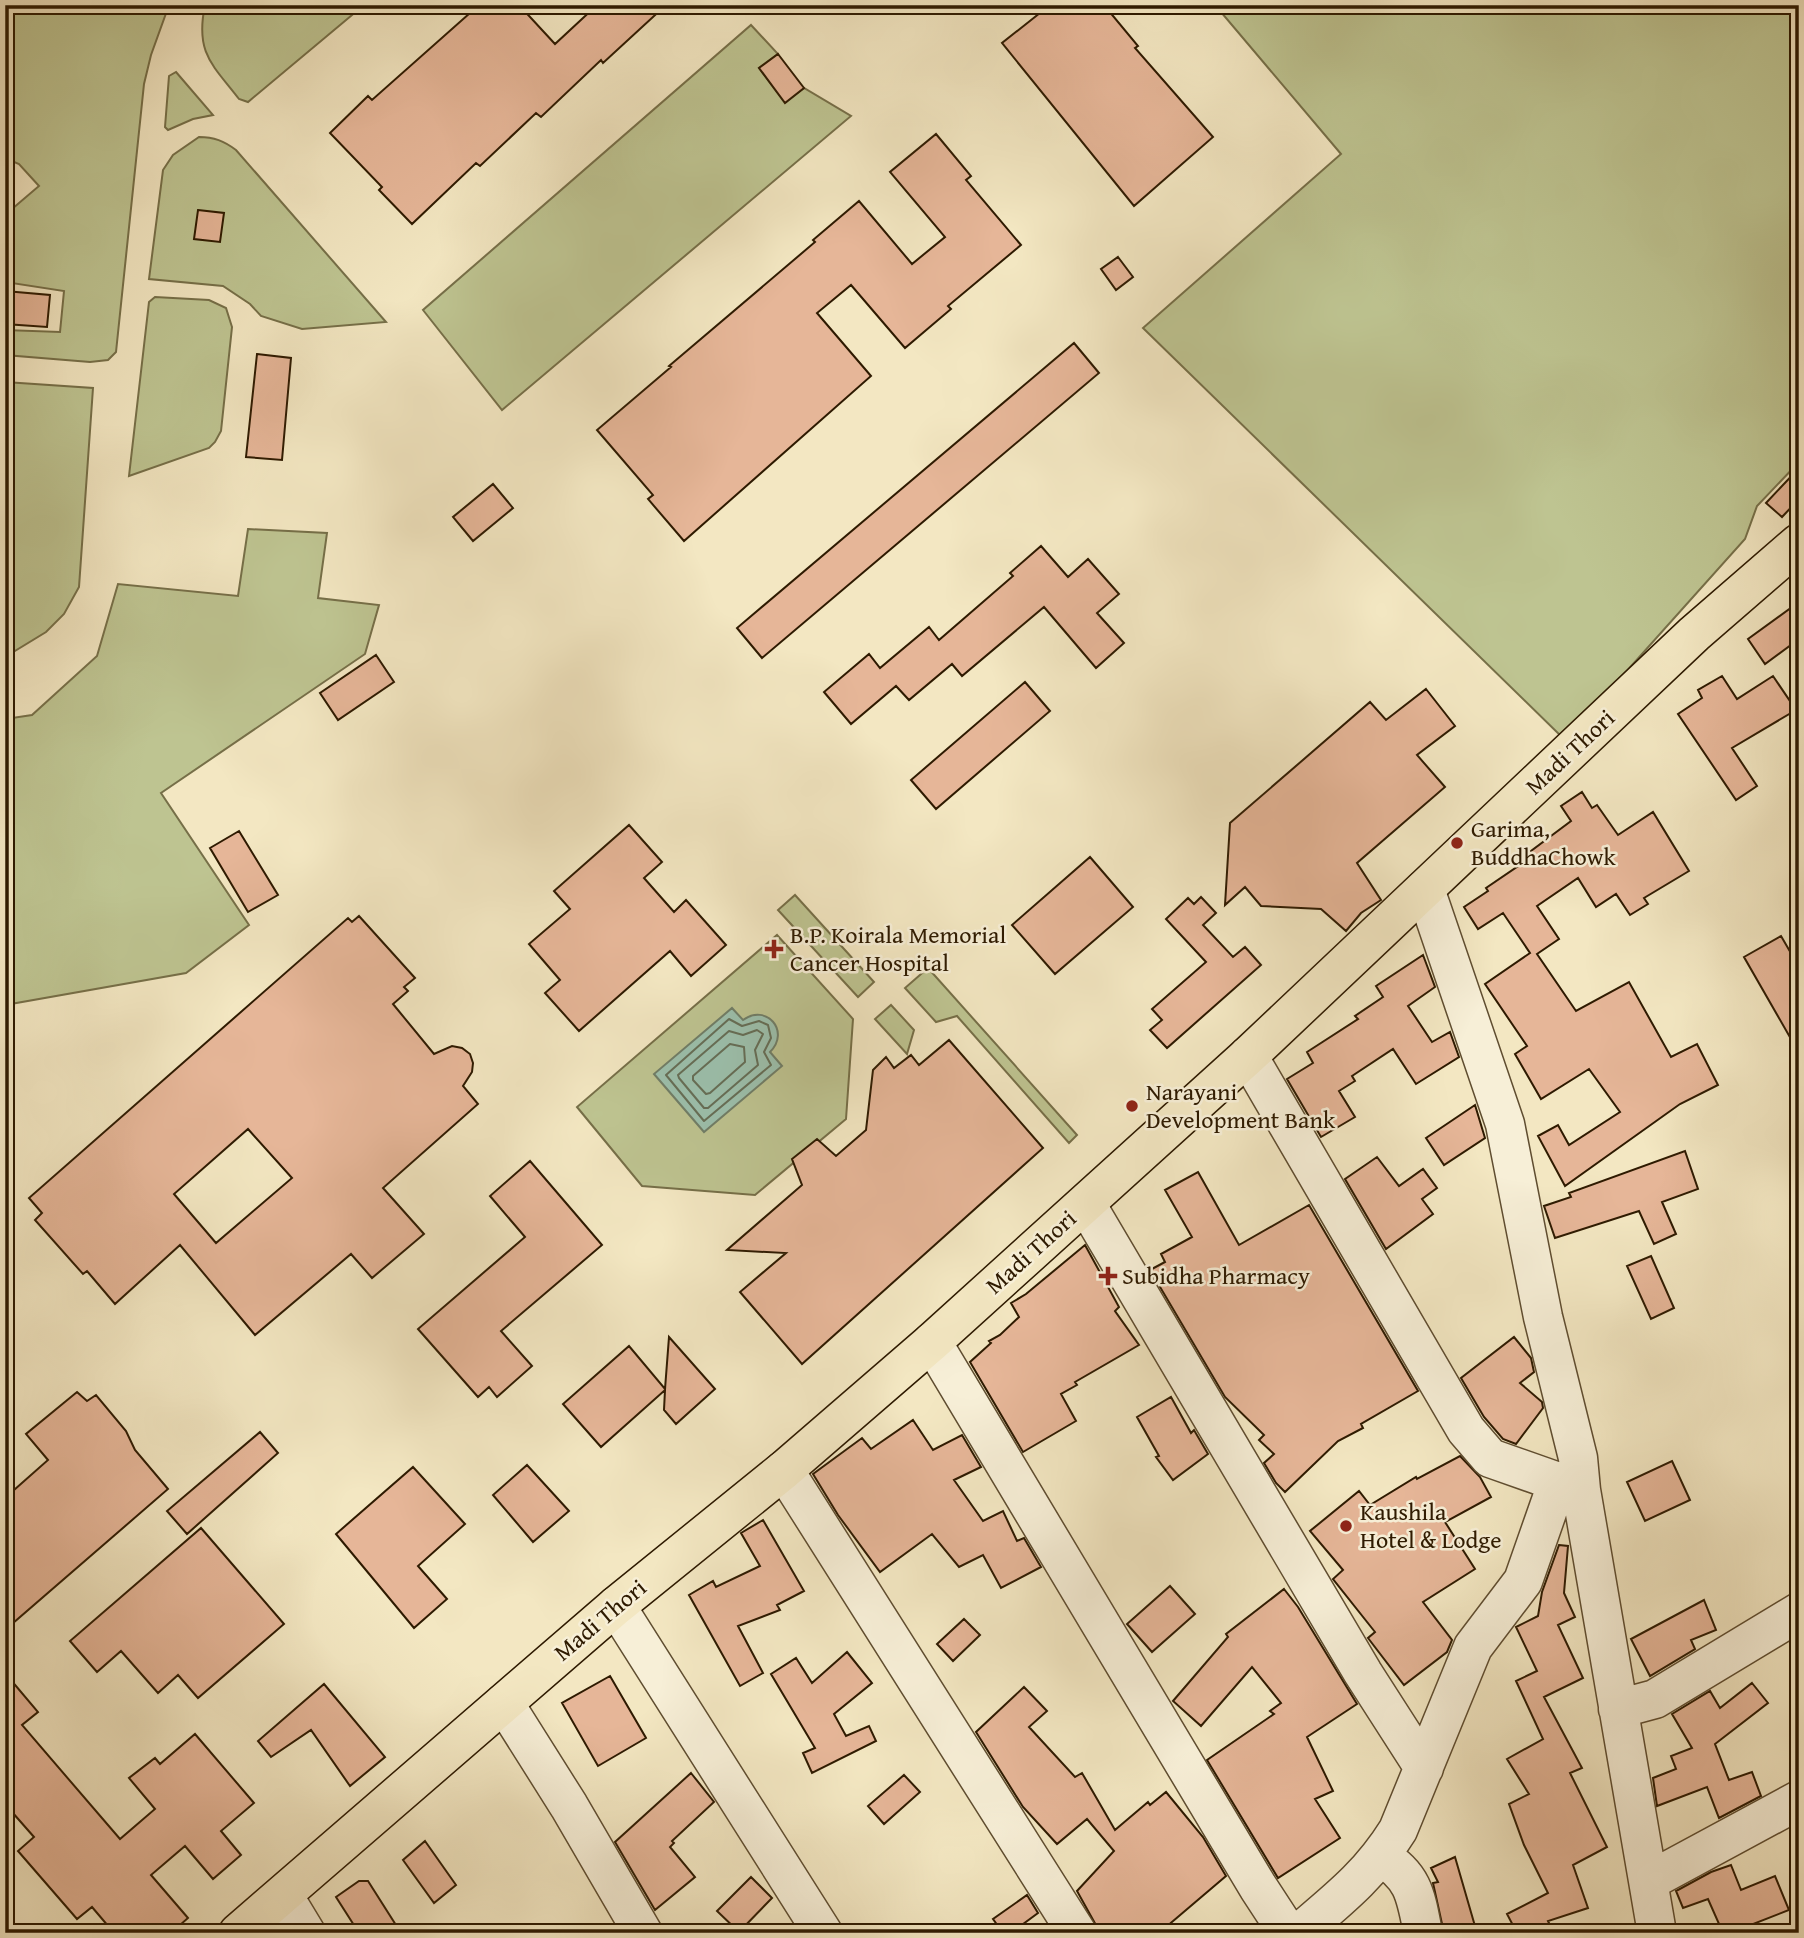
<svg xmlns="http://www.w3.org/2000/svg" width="1804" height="1938" viewBox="0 0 1804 1938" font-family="'Gentium Book Plus',serif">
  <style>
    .green { fill: #bec491; stroke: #766f48; stroke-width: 2 }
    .water { fill: #9cc1ae; stroke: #707e68; stroke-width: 2 }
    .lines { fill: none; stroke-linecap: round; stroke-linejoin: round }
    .shore { stroke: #656e57; stroke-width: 2 }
    .building { fill: #e6b698; stroke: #2e1a00; stroke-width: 2; fill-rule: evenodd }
    .minor-casing { stroke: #5f4d30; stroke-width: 41 }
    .major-casing { stroke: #2e1a00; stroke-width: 41 }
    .minor { stroke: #f7efd7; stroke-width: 38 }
    .major { stroke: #f3e7c2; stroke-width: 38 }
    .poi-dot { fill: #8f2418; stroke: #f7efd7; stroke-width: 2.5 }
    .labels { text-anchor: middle; stroke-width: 5; stroke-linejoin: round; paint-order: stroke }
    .street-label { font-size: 24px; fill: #2e1a00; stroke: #f7efd7 }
    .poi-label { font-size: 24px; fill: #2e1a00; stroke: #f7efd7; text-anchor: start }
  </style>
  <rect width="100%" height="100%" fill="#f3e7c2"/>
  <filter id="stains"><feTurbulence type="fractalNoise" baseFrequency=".00286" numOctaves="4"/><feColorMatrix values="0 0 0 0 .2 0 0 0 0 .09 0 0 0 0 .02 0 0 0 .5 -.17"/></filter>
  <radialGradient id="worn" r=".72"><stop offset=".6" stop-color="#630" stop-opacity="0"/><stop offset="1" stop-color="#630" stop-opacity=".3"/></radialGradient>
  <path class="green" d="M5,5H169L151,55L144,84L116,352L108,360L90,362L5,355V330L60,332L64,291L5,282V215L39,186L19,164L5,158Z
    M205,5H364L248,102L239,99C212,64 195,53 205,5Z
    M1215,5H1799V462L1757,506L1745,539L1565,740L1143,328L1341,154Z
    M751,25L778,54L759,68L785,102L804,88L851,116L502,410L423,310Z
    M176,72L213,115L193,119L168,130L165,127L169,76Z
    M199,137C214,137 224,141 236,150L386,322L302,329L261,316L250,304L223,286L149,279L163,170L173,155Z
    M155,297L209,300L226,308L232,327L221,431L215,442L209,448L129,476L149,302Z
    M5,382L93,388L79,587L64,614L46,632L5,657Z
    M248,529L327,533L318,598L379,605L365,654L161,793L249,925L186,973L5,1005V719L32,715L97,656L118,584L238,596Z
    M795,895L874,982L858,997L778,910Z
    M777,935L853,1019L846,1119L755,1195L642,1186L577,1107Z
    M928,968L1077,1135L1069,1143L957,1016L936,1022L905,988Z
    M891,1005L914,1030L907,1054L875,1019Z"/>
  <path class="water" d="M732,1008L743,1020C766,1003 791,1031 770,1052L782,1066L704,1132L654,1074Z"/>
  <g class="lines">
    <path class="shore" d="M729,1019L742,1026L759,1021L768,1025L771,1038L764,1052L771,1065L704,1121L666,1075Z
      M757,1030L763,1034L755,1050L758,1065L708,1108H704L679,1078L678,1075L729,1031L743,1035Z
      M730,1044L744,1047L745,1062L710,1093L706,1094L693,1080V1076Z"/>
  </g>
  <path class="building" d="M479,5H519L555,44L597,5H666L603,63L601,60L541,117L536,113L480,166L476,163L412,224L379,190L382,187L330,133L368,96L372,100Z
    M1050,5H1104L1138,46L1135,48L1213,137L1134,206L1002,43Z
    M778,54L804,88L785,103L759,68Z
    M936,134L971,176L966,180L1021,245L948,306L951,309L905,348L851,285L817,313L871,376L684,541L648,499L653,495L597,430L671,367L669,366L815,242L813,240L859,201L912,264L945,237L890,172Z
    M198,210L224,213L220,242L194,239Z
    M1118,257L1133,277L1116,290L1101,269Z
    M5,291L50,295L47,327L5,324Z
    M1074,343L1099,373L762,658L737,628Z
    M257,354L291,358L282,460L246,457Z
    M1799,468V499L1782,517L1766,503Z
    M493,484L513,508L473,541L453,517Z
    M1041,546L1068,577L1088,559L1119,594L1097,613L1124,643L1096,668L1044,607L962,676L952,664L909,700L896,686L851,724L824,692L869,654L880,668L929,627L939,640L1013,576L1010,573Z
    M1799,602V639L1765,664L1748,639Z
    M376,655L394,682L338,720L320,693Z
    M1722,676L1737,699L1773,676L1796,710L1732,748L1757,786L1736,800L1678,714L1702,698L1698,690Z
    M1025,682L1050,711L936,809L911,780Z
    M1426,689L1455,726L1417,755L1445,787L1357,863L1381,900L1361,913L1346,931L1321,909L1261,906L1245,887L1225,905L1230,823L1370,702L1386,720Z
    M1582,792L1592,808L1597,805L1618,835L1653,812L1689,871L1644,898L1648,904L1630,915L1616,894L1596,907L1578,878L1537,906L1559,939L1537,954L1576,1011L1629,982L1671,1057L1697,1044L1718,1085L1680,1104L1565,1186L1538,1136L1558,1125L1569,1145L1620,1112L1589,1069L1541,1099L1515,1054L1527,1046L1485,984L1530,953L1503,913L1478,929L1464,907L1488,891L1486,888L1530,858L1527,854L1571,821L1561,806Z
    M629,825L662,862L644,878L674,912L686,900L726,945L691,976L670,951L579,1031L545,993L560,980L529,944L570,909L554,891Z
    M239,831L278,895L248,912L210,848Z
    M1090,857L1133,907L1055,974L1012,925Z
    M1201,897L1216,913L1203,925L1233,957L1245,947L1261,965L1167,1048L1150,1030L1162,1020L1152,1009L1206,962L1166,919L1188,898L1194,904Z
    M359,916L415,978L404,987L408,991L393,1004L434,1054L452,1046L462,1048L470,1054L473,1063L472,1072L463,1086L478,1104L383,1188L424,1234L372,1278L351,1254L255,1335L180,1245L115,1304L87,1271L83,1274L35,1220L42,1213L29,1198L348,918L352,922ZM248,1129L292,1178L216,1243L174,1194Z
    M1781,936L1799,967V1053L1744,957Z
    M1423,955L1435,987L1408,1006L1432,1042L1450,1032L1459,1057L1416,1084L1393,1049L1352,1076L1355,1081L1339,1091L1355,1117L1321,1137L1287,1079L1313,1063L1307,1052L1358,1019L1355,1016L1383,997L1376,986Z
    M949,1040L1043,1148L802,1364L740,1292L786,1253L727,1250L802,1185L792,1159L817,1139L836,1156L866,1130L873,1070L886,1057L894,1068L911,1055L919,1065Z
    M1475,1105L1485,1138L1444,1165L1426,1138Z
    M1685,1151L1698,1189L1662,1202L1676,1234L1654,1244L1639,1211L1555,1238L1544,1206L1571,1197L1569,1193Z
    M1377,1157L1399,1186L1423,1169L1437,1188L1422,1199L1433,1214L1386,1249L1345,1179Z
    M530,1161L602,1245L501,1331L532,1366L497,1397L489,1387L478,1397L418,1329L525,1237L490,1196Z
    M1198,1172L1239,1245L1309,1205L1418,1391L1361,1424L1363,1428L1338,1441L1285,1492L1276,1483L1264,1463L1274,1454L1259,1440L1264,1435L1225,1397L1150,1270L1165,1262L1161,1254L1192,1237L1165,1190Z
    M1085,1245L1119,1307L1115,1311L1139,1345L1075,1382L1077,1385L1061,1394L1076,1421L1023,1452L970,1362L991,1343L989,1341L1000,1335L1019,1317L1011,1303L1026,1294Z
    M1651,1256L1674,1308L1651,1319L1627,1266Z
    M669,1337L715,1389L676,1424L664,1410L665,1390L601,1447L563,1404L629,1346L665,1389Z
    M1514,1337L1531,1358L1534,1372L1520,1383L1542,1402L1543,1408L1516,1444L1503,1439L1484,1417L1461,1378Z
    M77,1392L87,1401L96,1395L126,1431L135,1450L168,1489L5,1630V1498L48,1460L26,1434Z
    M1171,1397L1191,1433L1194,1430L1208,1454L1173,1480L1156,1457L1159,1456L1137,1417Z
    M913,1420L933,1450L962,1435L981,1467L954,1480L983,1521L1003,1511L1017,1541L1024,1538L1041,1567L1001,1588L983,1555L959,1567L932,1534L880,1572L838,1515L813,1474L862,1438L871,1449Z
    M260,1432L278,1453L187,1534L167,1511Z
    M1460,1456L1480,1477L1491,1497L1445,1522L1475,1569L1423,1602L1452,1640L1447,1652L1404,1685L1368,1638L1375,1632L1333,1579L1343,1570L1310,1531L1359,1491L1370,1505L1416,1477L1417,1479Z
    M1672,1461L1690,1500L1645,1521L1627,1482Z
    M527,1465L569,1511L533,1542L493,1495Z
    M413,1467L465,1524L418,1566L447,1599L414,1628L336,1534Z
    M763,1520L804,1591L777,1605L780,1610L738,1626L763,1673L740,1686L689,1595L713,1581L716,1587L760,1566L741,1533Z
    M201,1528L284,1624L198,1698L178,1675L158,1693L121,1651L97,1672L70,1641Z
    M1559,1545L1568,1546L1564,1593L1575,1617L1558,1625L1583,1678L1544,1697L1582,1768L1570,1773L1607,1847L1573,1865L1588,1908L1548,1921L1550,1925L1534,1933H1517L1507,1914L1548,1893L1524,1845L1509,1804L1529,1794L1507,1759L1543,1739L1516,1681L1537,1671L1516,1627L1538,1616L1542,1592Z
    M1170,1586L1195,1614L1152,1652L1127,1624Z
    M1284,1589L1298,1607L1357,1704L1307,1737L1333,1791L1315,1799L1340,1838L1278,1878L1207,1760L1274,1714L1270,1711L1281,1703L1252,1667L1201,1726L1173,1701L1228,1637L1226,1634Z
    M1704,1600L1716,1630L1691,1640L1695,1649L1650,1676L1631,1639Z
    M964,1619L980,1635L953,1661L937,1644Z
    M847,1652L872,1683L834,1714L846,1736L869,1726L876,1741L812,1773L803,1753L815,1748L771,1674L796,1658L812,1683Z
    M5,1673L38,1712L22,1725L120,1839L155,1809L129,1778L155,1758L160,1764L195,1734L254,1803L221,1831L241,1855L213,1879L185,1846L151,1875L188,1918L171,1933H114L92,1907L77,1919L18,1851L34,1837L5,1804Z
    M610,1676L646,1738L598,1766L562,1703Z
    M1752,1683L1768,1703L1715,1744L1729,1780L1752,1772L1761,1796L1719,1818L1707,1787L1657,1806L1653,1778L1676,1769L1671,1756L1692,1748L1672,1714L1710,1691L1720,1708Z
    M324,1684L385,1757L350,1786L311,1730L271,1757L258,1741Z
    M1024,1687L1047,1711L1029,1727L1075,1777L1082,1773L1115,1830L1148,1802L1150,1805L1166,1792L1203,1837L1226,1876L1159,1933H1104L1097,1927L1077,1891L1114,1851L1087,1819L1057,1844L1023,1807L976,1732Z
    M691,1773L714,1802L672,1841L674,1843L670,1847L695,1877L655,1910L615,1842Z
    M904,1775L920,1792L884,1824L868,1806Z
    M425,1841L456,1885L434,1903L403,1860Z
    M1455,1857L1477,1933H1444L1433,1883L1438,1882L1431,1868Z
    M1731,1865L1741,1890L1775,1876L1789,1910L1753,1924L1757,1933H1723L1708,1899L1683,1908L1676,1891L1711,1872Z
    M751,1877L772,1898L739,1932L717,1911Z
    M359,1881H368L401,1933H359L336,1897Z
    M1027,1895L1038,1913L1011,1933H1003L993,1919Z"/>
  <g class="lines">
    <defs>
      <path id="minor" d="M1425,889L1505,1124L1543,1317L1578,1458L1581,1490L1657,1933
        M1248,1056L1466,1430L1490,1458L1581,1490
        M1086,1204L1363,1673L1424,1768
        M932,1342L1258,1887L1288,1933
        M784,1470L1077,1933
        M616,1606L823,1933
        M504,1703L569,1806L643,1933
        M1618,1709L1655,1699L1799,1612
        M1381,1857C1414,1876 1416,1897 1423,1933
        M1649,1881L1799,1800
        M283,1895L306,1933
        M1299,1933C1339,1899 1370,1875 1398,1830L1473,1647L1523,1581L1558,1481"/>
      <path id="major" d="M238,1933L616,1606L784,1470L932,1342L1248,1056L1694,634L1799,543"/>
    </defs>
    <use href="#minor" class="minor-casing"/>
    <use href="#major" class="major-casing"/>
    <use href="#minor" class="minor"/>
    <use href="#major" class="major"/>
  </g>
  <g class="poi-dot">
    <circle cx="1457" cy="843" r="7"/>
    <path d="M770.5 938.5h7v7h7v7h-7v7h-7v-7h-7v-7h7z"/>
    <circle cx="1132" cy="1106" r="7"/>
    <path d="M1104.5 1265.5h7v7h7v7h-7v7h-7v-7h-7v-7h7z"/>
    <circle cx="1346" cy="1526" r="7"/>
  </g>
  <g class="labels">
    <g class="street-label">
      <text transform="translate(1570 752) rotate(-43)" y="8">Madi Thori</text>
      <text transform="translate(1031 1252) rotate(-42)" y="8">Madi Thori</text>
      <text transform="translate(600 1620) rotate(-40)" y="8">Madi Thori</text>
    </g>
    <g class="poi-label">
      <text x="1471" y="837">Garima,<tspan x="1471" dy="28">BuddhaChowk</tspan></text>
      <text x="790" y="943">B.P. Koirala Memorial<tspan x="790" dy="28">Cancer Hospital</tspan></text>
      <text x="1146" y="1100">Narayani<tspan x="1146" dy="28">Development Bank</tspan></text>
      <text x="1122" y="1284">Subidha Pharmacy</text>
      <text x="1360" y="1520">Kaushila<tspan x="1360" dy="28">Hotel &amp; Lodge</tspan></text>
    </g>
  </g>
  <rect width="1804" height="1938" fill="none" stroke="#f3e7c2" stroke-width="28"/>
  <rect x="7" y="7" width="1790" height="1924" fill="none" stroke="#2e1a00" stroke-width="3.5"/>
  <rect x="14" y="14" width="1776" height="1910" fill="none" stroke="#2e1a00" stroke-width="2"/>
  <rect width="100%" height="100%" filter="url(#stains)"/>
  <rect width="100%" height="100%" fill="url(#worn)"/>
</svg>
